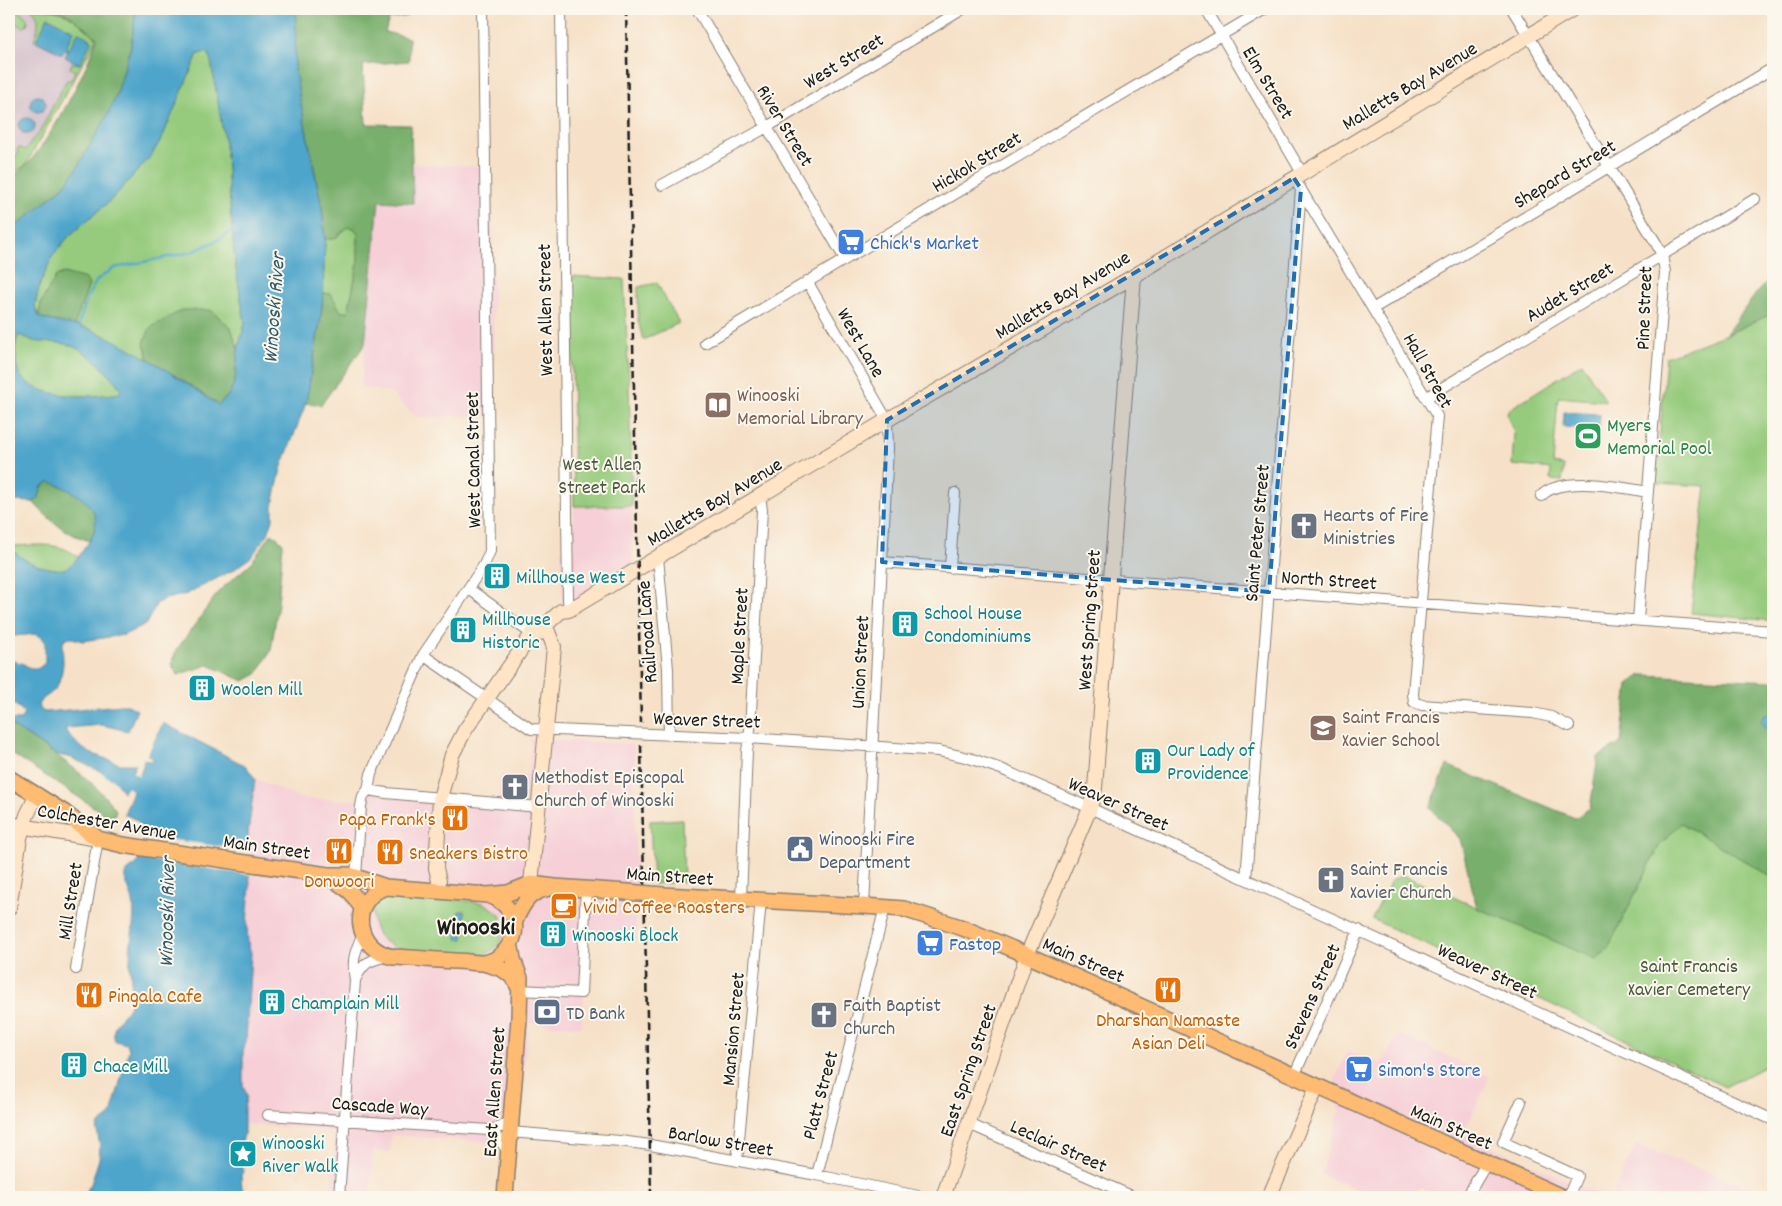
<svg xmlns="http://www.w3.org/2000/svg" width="1782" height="1206" viewBox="0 0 1782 1206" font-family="Dekko,sans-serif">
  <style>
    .built { fill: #f6cfd7 }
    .industrial { fill: #d1bdc9 }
    .green { fill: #96cb7d; stroke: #59744c }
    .forest { fill: #78af6c; stroke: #4a6644 }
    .water { fill: #4ea5cb; stroke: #356074; fill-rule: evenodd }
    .pier { fill: #f6e1c8 }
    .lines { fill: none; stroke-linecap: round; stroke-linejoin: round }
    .stream { stroke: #4ea5cb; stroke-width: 2.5 }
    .river { stroke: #4ea5cb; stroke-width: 16 }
    .street-casing { stroke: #897e72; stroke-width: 12 }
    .secondary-casing { stroke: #897e72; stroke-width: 16 }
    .primary-casing { stroke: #897e72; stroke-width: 18 }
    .street { stroke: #fff; stroke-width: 10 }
    .secondary { stroke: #ffe4c6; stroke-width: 14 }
    .primary { stroke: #febb71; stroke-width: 15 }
    .rail { stroke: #1c1c1c; stroke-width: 2.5; stroke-dasharray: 8 4; stroke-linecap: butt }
    .primary-bridge-casing { stroke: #897e72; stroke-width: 18; stroke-linecap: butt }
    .primary-bridge { stroke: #febb71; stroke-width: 15 }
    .marked { fill: #1f6fb2; fill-opacity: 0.2; stroke: #1f6fb2; stroke-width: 4; stroke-dasharray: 10 6; stroke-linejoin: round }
    .labels { text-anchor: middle; stroke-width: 4; stroke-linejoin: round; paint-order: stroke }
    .street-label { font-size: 20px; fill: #1c1c1c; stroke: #fbf7ec }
    .shop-label { font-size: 20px; fill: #366cbe; stroke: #fbf7ec; text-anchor: start }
    .education-label { font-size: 20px; fill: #785e54; stroke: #fbf7ec; text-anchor: start }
    .leisure-label { font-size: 20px; fill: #27864d; stroke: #fbf7ec; text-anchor: start }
    .park-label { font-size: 20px; fill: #47593e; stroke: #fbf7ec }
    .worship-label { font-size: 20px; fill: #5b616d; stroke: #fbf7ec; text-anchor: start }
    .culture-label { font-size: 20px; fill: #0d838f; stroke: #fbf7ec; text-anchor: start }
    .food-label { font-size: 20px; fill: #c56008; stroke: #fbf7ec; text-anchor: start }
    .service-label { font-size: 20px; fill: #4e5e75; stroke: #fbf7ec; text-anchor: start }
    .water-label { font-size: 21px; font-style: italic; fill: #325a6b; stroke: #fbf7ec }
    .district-label { font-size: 25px; font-weight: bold; fill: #1c1c1c; stroke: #fbf7ec }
  </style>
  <rect width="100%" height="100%" fill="#fbf7ec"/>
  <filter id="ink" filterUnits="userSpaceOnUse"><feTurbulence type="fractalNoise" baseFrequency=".02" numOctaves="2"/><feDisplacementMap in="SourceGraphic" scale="10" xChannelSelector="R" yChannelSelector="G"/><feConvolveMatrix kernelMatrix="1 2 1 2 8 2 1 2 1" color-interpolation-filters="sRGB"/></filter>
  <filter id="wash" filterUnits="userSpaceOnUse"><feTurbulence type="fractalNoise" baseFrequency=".0096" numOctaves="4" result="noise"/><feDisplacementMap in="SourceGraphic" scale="20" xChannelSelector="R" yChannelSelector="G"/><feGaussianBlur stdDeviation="1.12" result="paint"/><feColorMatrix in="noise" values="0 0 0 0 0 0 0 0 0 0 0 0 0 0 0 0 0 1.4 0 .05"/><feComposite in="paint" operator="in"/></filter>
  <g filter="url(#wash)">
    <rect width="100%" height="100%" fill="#f6e1c8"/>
    <path class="built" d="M412,164L492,167L494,415L416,417L390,392L361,388L379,201L413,203Z
      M574,506H632V579L562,606L561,549H574Z
      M531,739L634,744L636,940L587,939L582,1027L529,1023L516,1144L391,1135L390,1152L373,1151L370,1193L331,1191L335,1131L245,1124L244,1107L247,1093L243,1085V1052L246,1041L251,953L248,943L247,924L250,886L248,834L255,779L303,799L357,800L375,789L499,799L501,775L527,776Z
      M1399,1034L1490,1076L1463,1134L1604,1197H1440L1420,1187L1410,1197H1376L1321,1175L1339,1113L1335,1079L1348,1051L1381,1064Z
      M1636,1145L1773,1196V1197H1611Z"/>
    <path class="industrial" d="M9,9H49L97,38L25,166L9,175Z"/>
    <path class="green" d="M31,9C67,9 71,16 97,38L25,166L9,175V164H11L19,152L17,150L19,147L26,150L33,139L39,133L66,81L72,79L75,71L70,68L72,63L80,64L78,33L69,50L65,47L48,18L36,41L34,40C38,28 42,17 31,9Z
      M18,12L23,14L28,20L27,26L23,27L13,22L9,32V14Z
      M205,52L210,55L225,144L235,263L245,323L238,349L231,328L144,343L149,359L90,329L74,326L89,285L65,273L56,276L41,303L39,317L35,307L39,287L52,257L69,236L112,199L150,157L162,138L198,54Z
      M348,227L354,228L358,233V264L348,312H341L331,294L323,293L325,239H334Z
      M571,276L624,279L629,384L632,506H574Z
      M657,283L679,323L643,340L638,320V287Z
      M1773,313V621L1691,613L1706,486L1656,483L1666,357L1732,332Z
      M19,335C37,342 43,341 61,343C88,348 105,369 121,389L120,393C95,397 40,400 22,378C13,367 15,350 17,337Z
      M1582,363L1606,401L1558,397L1553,464L1564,466L1562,481L1550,480L1551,469L1512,465L1514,433L1507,415L1508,410Z
      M9,546C32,546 59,540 78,557L71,566L62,570L37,566L22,559Z
      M682,819L684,882L653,884L650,821Z
      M1681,822L1773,878V1062L1725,1087L1372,919L1391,881L1402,875L1596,959L1607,950L1659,846Z
      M400,895L469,901L483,903L495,910L500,915L504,926L503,936L498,946L490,952L481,956L405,950C386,945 374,938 373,917C372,900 386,897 400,895Z"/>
    <path class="forest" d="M49,9H136L131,46L117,94L107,116L76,170L65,185L13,229L9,236V178H11C18,172 26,167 31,160C55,131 85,74 97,38L68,14Z
      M296,9H408V16L389,19L385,32L409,38V61L363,65L366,124L411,125L413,203L379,201L365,344L321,405L306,403L321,316L323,293L331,294L341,312H348L358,264V233L354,228L348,227L334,239H325L322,208L299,95L295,70Z
      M64,273L86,279L89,285L74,326L39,317L41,303L56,276Z
      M1773,275V313L1725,335L1758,291Z
      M182,310H211L231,328L238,349L235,381L228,396L218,405L196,389L149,359L144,343L150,328Z
      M49,482C62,485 91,499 95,513C97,523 94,532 90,541C67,535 49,520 33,502L38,499L42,487Z
      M272,533L283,543L278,604L271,651L257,674L244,681L208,665L177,675L172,665L175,652L219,591L251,563Z
      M1642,675L1773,681V878L1681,823L1659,846L1607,950L1596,959L1477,908L1460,839L1430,808L1447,765L1575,818L1590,808L1598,757L1621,743L1628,684Z
      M9,724C47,749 88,773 116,810L114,817L106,815L9,752Z"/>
    <path class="water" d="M136,9H296L295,70L299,95L322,208L325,239L323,293L321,316L306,403L281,469L273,505V519L268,534L251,557L235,569L187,594L165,599L157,603L146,624L124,635L82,641L73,638H65C61,646 63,653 63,662C63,668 61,676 59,682C54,696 43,695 38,705L42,711L46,712L121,705H128L137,710L128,731L102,725L66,728V731L79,746L90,753L120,764H136L123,792L113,777L69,757L57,755L9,724V716L13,720H20L24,714L21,709L9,701V660L22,663L30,668H39L45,663V641L37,634L14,636L9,640V547C24,561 33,565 53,569C57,569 61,570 64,569C73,566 78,557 83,550C102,526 100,509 74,493C65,488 59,484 49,482L42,486L38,499L33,502L9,501V236L13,229L65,185L76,170L107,116L117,94L131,46ZM206,52L210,55L225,144L235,263L245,323L238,349L235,381L228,396L218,405C178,377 137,349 92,330C75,323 56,324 39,317L35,306L39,287L52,257L69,236L112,199L150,157L162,138L198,54ZM19,335C24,337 29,339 33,341C42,343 52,342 61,343C87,348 105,369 121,389L120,393C95,398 42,399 23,379C18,374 16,364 16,357C15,350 15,341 19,335Z
      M48,17L74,31L66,47L69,49L78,32L92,40L80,64L65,57L68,51L65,49L62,54L36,41Z
      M30 104a8 8 0 1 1 16 0a8 8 0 1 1-16 0Z
      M19 126a8 8 0 1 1 16 0a8 8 0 1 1-16 0Z
      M1564,412L1600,414L1598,444L1577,443L1578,428L1563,427Z
      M1765,714L1773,717V739L1761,720Z
      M163,723L246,766L255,779L248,834L250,886L247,924L248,943L251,953L246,1041L243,1052V1085L247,1096L244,1107V1134L239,1156L244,1170L241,1175L242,1188L247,1193L248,1197H83L91,1184L99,1159L100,1147L97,1130L99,1124L111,1115L129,1049L127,1044L115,1041C109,1021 127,1016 130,1004C134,989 129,973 130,958C130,940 136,919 133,901C131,892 125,884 126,875C127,867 135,868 138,862C140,858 143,832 142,828C140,820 130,817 124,814L143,766L144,759L152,762L153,758L148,755Z
      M459,911H465L463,939H457Z"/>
    <path class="pier" d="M139,835L251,851L252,875L137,858Z"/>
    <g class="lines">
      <path class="stream" d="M77,329L88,296L97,280L114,268L192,252L220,239L234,229"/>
      <path class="river" d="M111,770L136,783L154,795"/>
    </g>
  </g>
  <g filter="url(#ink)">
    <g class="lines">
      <defs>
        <path id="street" d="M561,9L568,598L569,610
          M697,9L845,259
          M1206,9L1302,173
          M1512,9L1656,243L1662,255L1665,272L1638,620
          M1294,178L1437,416L1413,694L1414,702L1422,705L1533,713L1551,717L1569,726
          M662,185L767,127L963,9
          M807,281L887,420L888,448L864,906
          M1374,308L1773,68
          M705,343L1265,9
          M1427,397L1755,199
          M1541,496C1561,475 1621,487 1648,492
          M658,557L668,669L669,735
          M882,562L1773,631
          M950,568L955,493
          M469,589L532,634
          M423,655L531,729L749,738L939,751L969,758L1001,769L1090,808L1773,1120
          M368,790L386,793L539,807
          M356,876L361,806L363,796L368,790L371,774L423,655L484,565L490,551L483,9
          M1246,879L1301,189
          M741,899L747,751L750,730L762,510L760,496
          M76,969L98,839
          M355,980C364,961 369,961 388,956
          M519,990L581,993L586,889
          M1294,1076L1359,930
          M1521,1102L1503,1142L1577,1176L1568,1197
          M268,1115L489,1130L501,1127L511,1120
          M969,1124L1134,1197
          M489,1130L499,1139L509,1153
          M510,1132L620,1141L650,1145L817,1175L923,1197
          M737,1161L761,900
          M817,1175L885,907
          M339,1197L355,981C352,960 354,953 363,934
          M1467,1197L1486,1164"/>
        <path id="secondary" d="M538,632L561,611L569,610L887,420L1134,276L1573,9
          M9,824L98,839
          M531,884L554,647L545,624
          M438,891L439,881L436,868L440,798L452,755L465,730L532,634L545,632
          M9,908L20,838L27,815L37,795
          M943,1197L1027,955L1090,808L1095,788L1134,276
          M1269,1197L1317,1087"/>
        <path id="primary" d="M9,778L65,813L98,839L123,845L328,875H350L386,887L488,895L508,893L531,884L555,887
          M328,875L351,892L362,908
          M386,887C347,900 355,951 394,957C415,958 435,960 456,961C464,961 474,963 483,963C502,961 518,940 514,921C511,908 500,899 488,895
          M663,895L864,906L904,909L963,928L1027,955L1562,1197
          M514,923C524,900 530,890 555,887L627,892
          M483,963C499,967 512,971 519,988
          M505,1197L519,1018L520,978L513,959L510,943"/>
      </defs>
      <use href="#street" class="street-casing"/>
      <use href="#secondary" class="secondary-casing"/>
      <use href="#primary" class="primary-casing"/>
      <use href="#street" class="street"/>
      <use href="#secondary" class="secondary"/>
      <use href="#primary" class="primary"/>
      <path class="rail" d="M626,9L641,723
        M641,745L651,1197"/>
      <defs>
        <path id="primary-bridge" d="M627,892L663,895"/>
      </defs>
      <use href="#primary-bridge" class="primary-bridge-casing"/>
      <use href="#primary-bridge" class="primary-bridge"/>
    </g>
  </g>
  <path class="marked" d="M1294,178L1301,189L1269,592L882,562L887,420Z"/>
  <defs>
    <symbol id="supermarket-square" viewBox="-11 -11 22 22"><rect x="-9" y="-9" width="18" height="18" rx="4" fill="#3f7fe0" stroke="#fbf7ec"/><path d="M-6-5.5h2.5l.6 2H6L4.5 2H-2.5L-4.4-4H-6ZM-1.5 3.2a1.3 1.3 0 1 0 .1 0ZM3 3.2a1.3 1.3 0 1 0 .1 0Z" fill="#fff"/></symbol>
    <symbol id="library-square" viewBox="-11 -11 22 22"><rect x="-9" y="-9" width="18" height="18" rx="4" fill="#8d6e63" stroke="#fbf7ec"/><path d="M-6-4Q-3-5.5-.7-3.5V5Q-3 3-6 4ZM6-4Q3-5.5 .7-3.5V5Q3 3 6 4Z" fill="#fff"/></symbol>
    <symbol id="stadium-square" viewBox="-11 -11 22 22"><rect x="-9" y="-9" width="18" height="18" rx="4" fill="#2e9e5b" stroke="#fbf7ec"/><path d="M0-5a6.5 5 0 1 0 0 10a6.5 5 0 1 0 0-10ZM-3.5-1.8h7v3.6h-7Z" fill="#fff"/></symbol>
    <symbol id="church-square" viewBox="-11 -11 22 22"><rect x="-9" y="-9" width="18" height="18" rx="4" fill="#6b7280" stroke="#fbf7ec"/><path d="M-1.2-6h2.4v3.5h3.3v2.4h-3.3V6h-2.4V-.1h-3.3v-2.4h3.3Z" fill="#fff"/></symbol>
    <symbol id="building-square" viewBox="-11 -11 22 22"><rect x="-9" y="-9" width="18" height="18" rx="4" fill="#0f9aa8" stroke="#fbf7ec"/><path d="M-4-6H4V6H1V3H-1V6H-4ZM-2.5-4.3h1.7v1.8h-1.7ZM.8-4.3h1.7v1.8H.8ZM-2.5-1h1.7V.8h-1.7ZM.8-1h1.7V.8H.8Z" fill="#fff"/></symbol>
    <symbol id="school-square" viewBox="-11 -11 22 22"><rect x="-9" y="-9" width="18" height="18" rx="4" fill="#8d6e63" stroke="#fbf7ec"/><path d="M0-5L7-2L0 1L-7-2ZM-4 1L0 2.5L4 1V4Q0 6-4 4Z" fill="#fff"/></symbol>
    <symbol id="restaurant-square" viewBox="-11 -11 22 22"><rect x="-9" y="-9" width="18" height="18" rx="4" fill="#e8710a" stroke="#fbf7ec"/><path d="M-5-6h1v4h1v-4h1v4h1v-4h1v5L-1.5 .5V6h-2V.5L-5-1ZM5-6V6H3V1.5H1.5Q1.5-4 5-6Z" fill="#fff"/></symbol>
    <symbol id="civic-square" viewBox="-11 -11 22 22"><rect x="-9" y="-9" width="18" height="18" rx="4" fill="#5c6f8a" stroke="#fbf7ec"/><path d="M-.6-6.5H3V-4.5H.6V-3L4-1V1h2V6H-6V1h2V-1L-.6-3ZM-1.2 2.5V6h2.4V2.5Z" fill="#fff"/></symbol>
    <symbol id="cafe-square" viewBox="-11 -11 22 22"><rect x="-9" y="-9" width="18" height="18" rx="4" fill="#e8710a" stroke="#fbf7ec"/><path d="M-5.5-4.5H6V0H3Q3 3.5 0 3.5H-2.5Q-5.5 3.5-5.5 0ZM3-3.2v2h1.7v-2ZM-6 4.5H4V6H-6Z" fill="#fff"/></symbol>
    <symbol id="bank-square" viewBox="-11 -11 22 22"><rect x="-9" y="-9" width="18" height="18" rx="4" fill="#5c6f8a" stroke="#fbf7ec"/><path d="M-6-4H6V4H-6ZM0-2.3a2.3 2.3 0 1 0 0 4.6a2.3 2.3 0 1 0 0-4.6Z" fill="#fff"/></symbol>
    <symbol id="sight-square" viewBox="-11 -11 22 22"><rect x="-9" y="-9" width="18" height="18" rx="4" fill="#0f9aa8" stroke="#fbf7ec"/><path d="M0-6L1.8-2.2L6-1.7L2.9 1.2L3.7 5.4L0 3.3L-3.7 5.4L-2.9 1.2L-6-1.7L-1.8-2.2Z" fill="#fff"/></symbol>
  </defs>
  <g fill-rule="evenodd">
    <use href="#supermarket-square" x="835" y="226" width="32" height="32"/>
    <use href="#library-square" x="702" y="389" width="32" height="32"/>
    <use href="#stadium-square" x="1572" y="420" width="32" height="32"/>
    <use href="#church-square" x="1288" y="510" width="32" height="32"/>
    <use href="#building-square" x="481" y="560" width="32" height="32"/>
    <use href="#building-square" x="889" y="608" width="32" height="32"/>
    <use href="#building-square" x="447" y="614" width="32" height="32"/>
    <use href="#building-square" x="186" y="672" width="32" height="32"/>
    <use href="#school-square" x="1307" y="712" width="32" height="32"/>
    <use href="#building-square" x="1132" y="745" width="32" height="32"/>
    <use href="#church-square" x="499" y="771" width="32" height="32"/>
    <use href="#restaurant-square" x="439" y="802" width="32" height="32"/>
    <use href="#civic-square" x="784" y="833" width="32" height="32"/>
    <use href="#restaurant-square" x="323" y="835" width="32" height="32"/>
    <use href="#restaurant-square" x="374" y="836" width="32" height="32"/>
    <use href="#church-square" x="1315" y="864" width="32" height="32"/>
    <use href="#cafe-square" x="548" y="890" width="32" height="32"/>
    <use href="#building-square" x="537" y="918" width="32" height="32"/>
    <use href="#supermarket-square" x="914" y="927" width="32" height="32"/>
    <use href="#restaurant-square" x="1152" y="974" width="32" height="32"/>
    <use href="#restaurant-square" x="73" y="979" width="32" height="32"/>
    <use href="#building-square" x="256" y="986" width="32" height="32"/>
    <use href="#bank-square" x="531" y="996" width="32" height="32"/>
    <use href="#church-square" x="808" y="999" width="32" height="32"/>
    <use href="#building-square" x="58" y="1049" width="32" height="32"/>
    <use href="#supermarket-square" x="1343" y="1053" width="32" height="32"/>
    <use href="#sight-square" x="227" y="1138" width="32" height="32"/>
  </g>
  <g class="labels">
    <g class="street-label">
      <text transform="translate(843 60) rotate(-31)" y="7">West Street</text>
      <text transform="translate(1269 82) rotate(59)" y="7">Elm Street</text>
      <text transform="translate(1409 85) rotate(-31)" y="7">Malletts Bay Avenue</text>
      <text transform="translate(786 125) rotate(59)" y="7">River Street</text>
      <text transform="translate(976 161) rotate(-31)" y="7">Hickok Street</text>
      <text transform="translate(1564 173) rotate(-31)" y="7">Shepard Street</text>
      <text transform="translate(1569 291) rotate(-31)" y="7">Audet Street</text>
      <text transform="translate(1062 294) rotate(-31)" y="7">Malletts Bay Avenue</text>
      <text transform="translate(1643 308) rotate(-88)" y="7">Pine Street</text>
      <text transform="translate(544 310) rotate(-91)" y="7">West Allen Street</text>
      <text transform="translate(862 342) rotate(60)" y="7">West Lane</text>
      <text transform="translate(1429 370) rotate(61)" y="7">Hall Street</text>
      <text transform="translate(472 460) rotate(-91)" y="7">West Canal Street</text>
      <text transform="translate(714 501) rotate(-31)" y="7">Malletts Bay Avenue</text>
      <text transform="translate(1256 533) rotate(-85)" y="7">Saint Peter Street</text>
      <text transform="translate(1329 579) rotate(4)" y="7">North Street</text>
      <text transform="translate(1088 620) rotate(-86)" y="7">West Spring Street</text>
      <text transform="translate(646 632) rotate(-94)" y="7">Railroad Lane</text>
      <text transform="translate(738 636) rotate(-87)" y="7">Maple Street</text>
      <text transform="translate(859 662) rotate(-87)" y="7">Union Street</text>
      <text transform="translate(707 719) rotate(2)" y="7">Weaver Street</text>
      <text transform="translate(1119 803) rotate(24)" y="7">Weaver Street</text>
      <text transform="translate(107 821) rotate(10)" y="7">Colchester Avenue</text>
      <text transform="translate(267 846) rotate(8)" y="7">Main Street</text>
      <text transform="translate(670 875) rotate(4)" y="7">Main Street</text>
      <text transform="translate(69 901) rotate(-81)" y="7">Mill Street</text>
      <text transform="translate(1084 959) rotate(24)" y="7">Main Street</text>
      <text transform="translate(1488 970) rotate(25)" y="7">Weaver Street</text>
      <text transform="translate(1311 996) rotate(-66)" y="7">Stevens Street</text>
      <text transform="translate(732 1029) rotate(-85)" y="7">Mansion Street</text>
      <text transform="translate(967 1070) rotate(-71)" y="7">East Spring Street</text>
      <text transform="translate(493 1092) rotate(-86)" y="7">East Allen Street</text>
      <text transform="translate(819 1095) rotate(-75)" y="7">Platt Street</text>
      <text transform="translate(380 1105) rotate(4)" y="7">Cascade Way</text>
      <text transform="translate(1452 1126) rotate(24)" y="7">Main Street</text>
      <text transform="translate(721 1140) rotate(10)" y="7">Barlow Street</text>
      <text transform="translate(1059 1145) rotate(24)" y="7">Leclair Street</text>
    </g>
    <g class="shop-label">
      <text x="870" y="249">Chick's Market</text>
      <text x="949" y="950">Fastop</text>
      <text x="1378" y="1076">Simon's Store</text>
    </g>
    <g class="education-label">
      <text x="737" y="401">Winooski<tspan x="737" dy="23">Memorial Library</tspan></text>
      <text x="1342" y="723">Saint Francis<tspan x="1342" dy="23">Xavier School</tspan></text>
    </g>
    <g class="leisure-label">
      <text x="1607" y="431">Myers<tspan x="1607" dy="23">Memorial Pool</tspan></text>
    </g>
    <g class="park-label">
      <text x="602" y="470">West Allen<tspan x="602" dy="23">Street Park</tspan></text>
      <text x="1689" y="972">Saint Francis<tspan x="1689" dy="23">Xavier Cemetery</tspan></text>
    </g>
    <g class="worship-label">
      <text x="1323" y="521">Hearts of Fire<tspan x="1323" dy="23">Ministries</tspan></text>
      <text x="534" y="783">Methodist Episcopal<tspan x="534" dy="23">Church of Winooski</tspan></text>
      <text x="1350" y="875">Saint Francis<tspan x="1350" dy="23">Xavier Church</tspan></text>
      <text x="843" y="1011">Faith Baptist<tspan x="843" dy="23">Church</tspan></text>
    </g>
    <g class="culture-label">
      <text x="516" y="583">Millhouse West</text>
      <text x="924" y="619">School House<tspan x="924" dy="23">Condominiums</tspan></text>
      <text x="482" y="625">Millhouse<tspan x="482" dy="23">Historic</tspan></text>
      <text x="221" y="695">Woolen Mill</text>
      <text x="1167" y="756">Our Lady of<tspan x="1167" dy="23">Providence</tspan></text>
      <text x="572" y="941">Winooski Block</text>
      <text x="291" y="1009">Champlain Mill</text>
      <text x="93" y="1072">Chace Mill</text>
      <text x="262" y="1149">Winooski<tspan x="262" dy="23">River Walk</tspan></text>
    </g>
    <g class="food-label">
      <text x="436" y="825" text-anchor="end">Papa Frank's</text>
      <text x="409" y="859">Sneakers Bistro</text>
      <text x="339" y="887" text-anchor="middle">Donwoori</text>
      <text x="583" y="913">Vivid Coffee Roasters</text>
      <text x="108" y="1002">Pingala Cafe</text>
      <text x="1168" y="1026" text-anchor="middle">Dharshan Namaste<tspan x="1168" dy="23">Asian Deli</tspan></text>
    </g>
    <g class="service-label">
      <text x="819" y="845">Winooski Fire<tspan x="819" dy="23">Department</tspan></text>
      <text x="566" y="1019">TD Bank</text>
    </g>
    <g class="water-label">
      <text transform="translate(273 308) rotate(-86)" y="7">Winooski River</text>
      <text transform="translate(166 912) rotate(-89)" y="7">Winooski River</text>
    </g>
    <g class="district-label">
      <text x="476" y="934">Winooski</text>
    </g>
  </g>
  <rect width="1782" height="1206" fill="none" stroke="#fbf7ec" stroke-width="30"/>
</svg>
